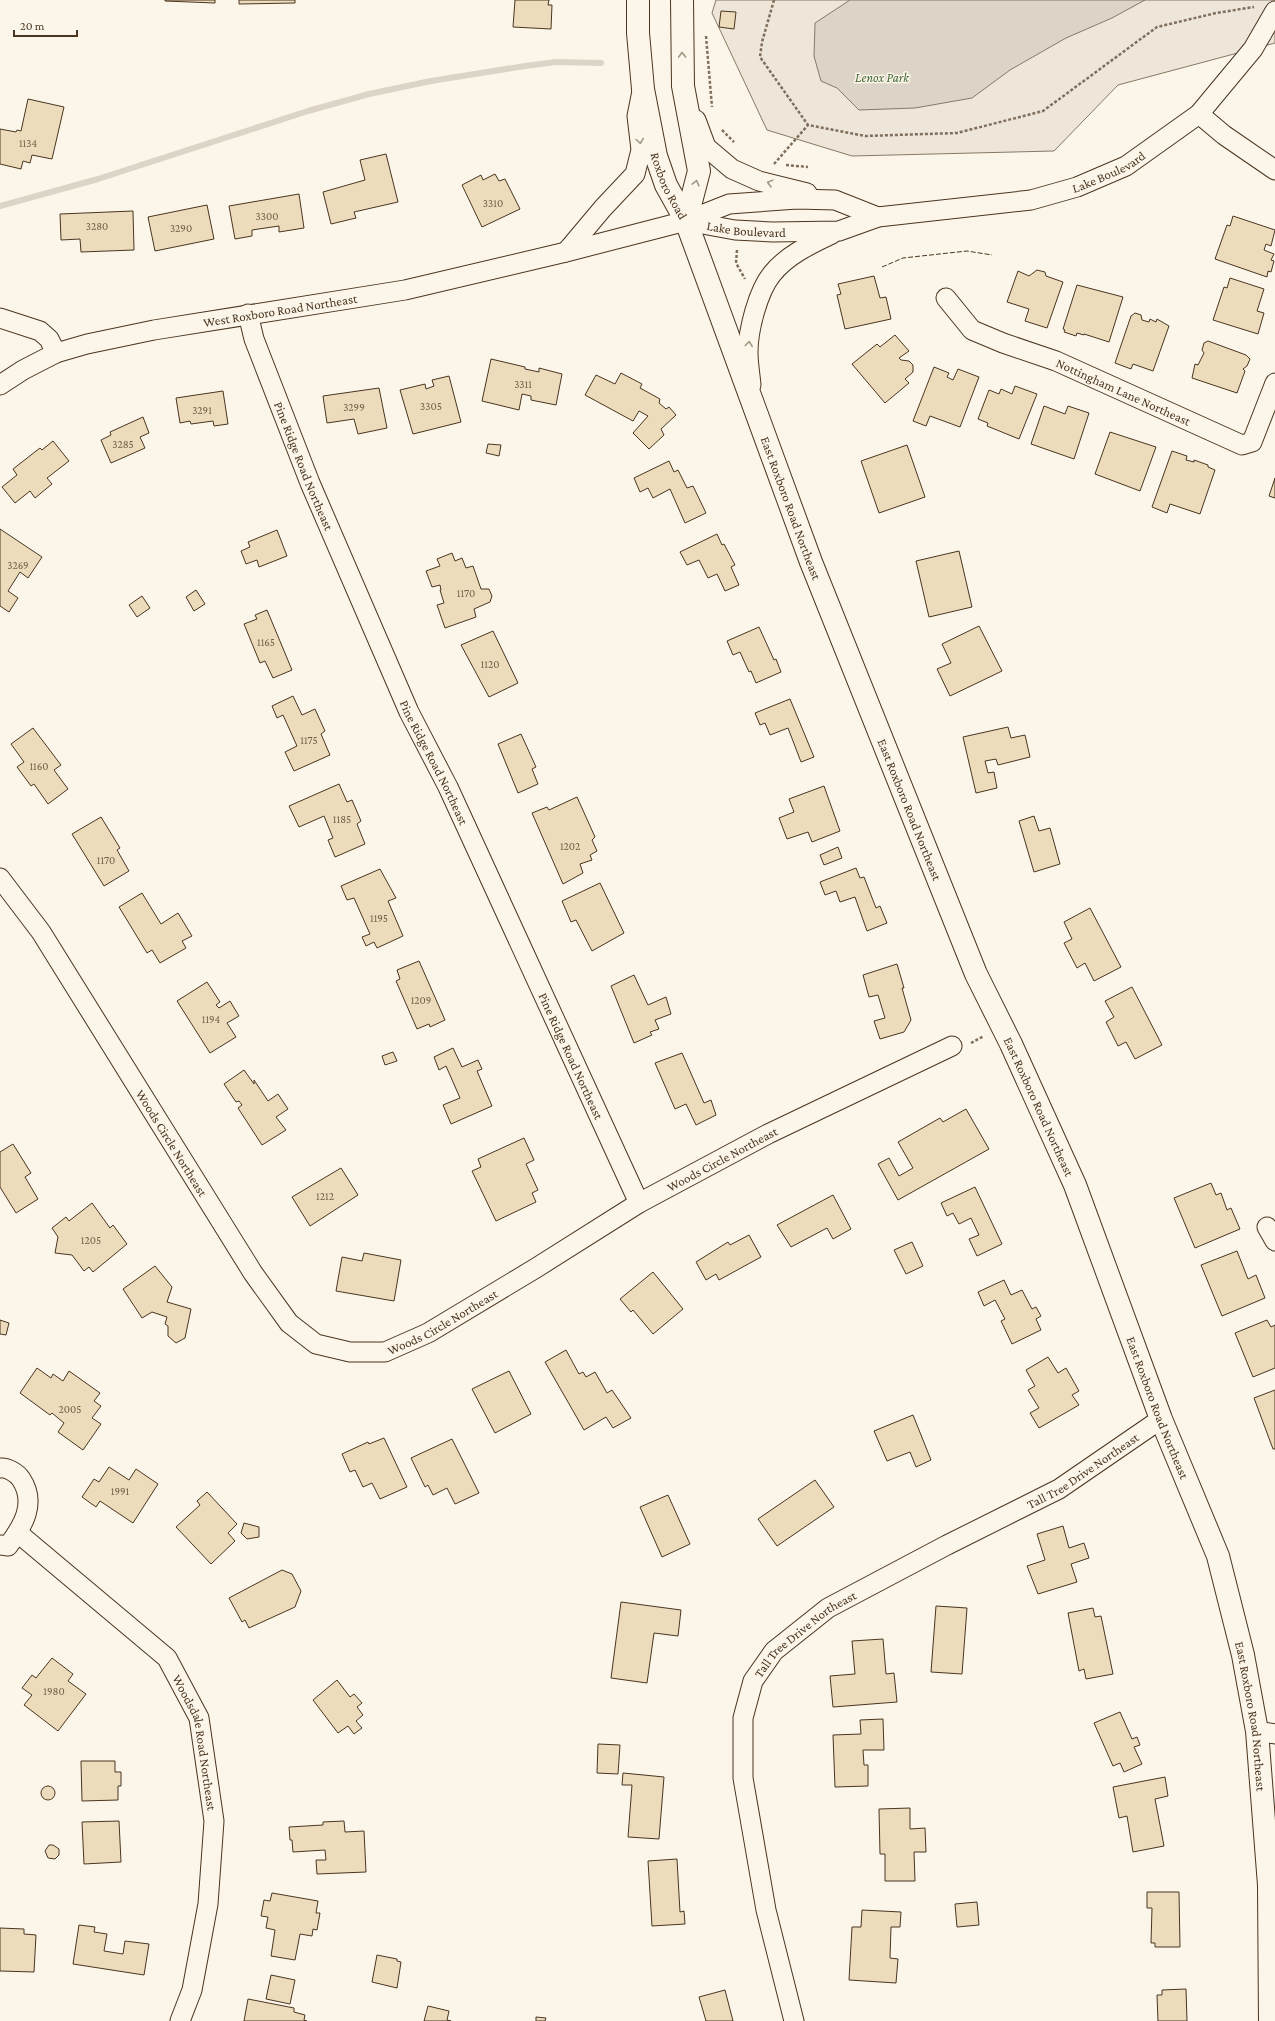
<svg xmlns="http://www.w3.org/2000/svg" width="1275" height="2021" viewBox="0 0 1275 2021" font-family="'Crimson Pro',serif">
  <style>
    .green { fill: #ede6d9; stroke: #887966 }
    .water { fill: #dcd4c6; stroke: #887966 }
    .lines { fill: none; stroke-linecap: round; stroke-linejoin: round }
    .stream { stroke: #dcd4c6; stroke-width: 6 }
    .building { fill: #ecdcbc; stroke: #4a3520 }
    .minor-casing { stroke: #4a3520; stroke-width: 21 }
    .secondary-casing { stroke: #4a3520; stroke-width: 24 }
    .path { stroke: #7f6f5c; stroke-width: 2.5; stroke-dasharray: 3 2; stroke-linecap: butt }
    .minor { stroke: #fbf6e9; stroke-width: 19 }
    .secondary { stroke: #fbf6e9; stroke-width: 22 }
    .fence { stroke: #4a3520; stroke-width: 1; stroke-dasharray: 5 2; stroke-linecap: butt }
    .oneway { stroke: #a29684 }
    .labels { text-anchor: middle; stroke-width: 3; stroke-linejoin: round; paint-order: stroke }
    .number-label { font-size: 11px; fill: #725f47 }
    .park-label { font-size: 13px; font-style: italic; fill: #436837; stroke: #fbf6e9 }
    .street-label { font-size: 13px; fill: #4a3520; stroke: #fbf6e9 }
  </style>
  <rect width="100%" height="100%" fill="#fbf6e9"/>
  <path class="green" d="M716,0H1275V43L1118,85L1054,151L852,156L767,130L712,13Z"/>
  <path class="water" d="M850,0H1145L1112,18L1066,38L1010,70L972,98L915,108L859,110L837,88L821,81L814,56L815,23Z"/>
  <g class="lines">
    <path class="stream" d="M0,206L98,179L308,111L369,94L431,81L525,66L556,62L601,63"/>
  </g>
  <path class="building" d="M165,0H215V3L165,1Z
    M239,0H295V3L239,4Z
    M515,0H549L548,5H552L551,29L513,27Z
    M721,11L736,12L734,29L719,27Z
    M28,99L64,107L52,159L32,155L30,163L23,161L21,169L0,164V129L16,132L17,130L21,131Z
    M386,154L398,202L354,212L356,218L331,224L323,192L365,180L360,160Z
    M495,174L499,181L505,179L520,209L482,227L462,185L481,175L483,180Z
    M299,194L304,228L279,232V226L252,230V236L235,239L229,206Z
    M207,205L214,239L155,251L148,217Z
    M133,211L134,250L81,252L80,239L61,240L60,214Z
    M1233,216L1275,230L1271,246L1266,244L1264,250L1274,254L1271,260L1274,261L1271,272L1268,271L1267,277L1215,259L1227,225L1230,226Z
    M1037,270L1045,272L1046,276L1063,282L1047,328L1025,321L1029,309L1007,302L1018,271L1029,276Z
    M874,276L880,298L886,297L891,319L845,329L837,295L841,294L838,284Z
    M1230,278L1264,289L1257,311L1264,313L1258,334L1213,320L1224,287L1227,288Z
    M1077,285L1123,297L1109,342L1084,334V335L1077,333L1076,336L1064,332L1065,330L1063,329Z
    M1135,313L1141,315L1142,320L1149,322L1150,319L1156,322L1157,319L1169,326L1153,371L1133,364L1131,369L1115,363L1131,316Z
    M895,335L909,351L899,358L901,360L909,361L913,365V372L905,379L909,383L885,403L852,364L877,344L880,347Z
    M1208,341L1246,355L1250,359L1247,366L1243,369L1245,371L1237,393L1192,378L1195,364L1198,365L1204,353L1202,350L1204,343Z
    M491,359L525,367V369L539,372V368L562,374L556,405L531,400V396L522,394L519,410L482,401Z
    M934,367L949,373L947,377L953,380L958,369L979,377L960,427L930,416L926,426L913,421Z
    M621,373L642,384L640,388L660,399L659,403L666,409L669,407L676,415L661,429L664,435L649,449L633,433L648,416L639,411L633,421L585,395L596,375L615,384Z
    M449,376L461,422L413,434L400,390L425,384L426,389L434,386L432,380Z
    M1015,386L1037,394L1019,439L987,426L988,423L978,419L989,390L999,394L1001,389L1012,394Z
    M379,388L387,428L358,434L354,419L327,423L323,396Z
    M223,391L228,424L214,426L213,421L191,424L190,421L180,423L176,398Z
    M1044,406L1065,414L1068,406L1089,413L1074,459L1031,444Z
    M143,417L149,433L140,437L145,448L111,463L101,440L111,435L110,432Z
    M1110,432L1156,447L1140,491L1095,474Z
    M53,441L69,461L47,478L52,484L35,498L30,491L15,503L2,487L17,475L13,469L40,448L42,450Z
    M488,444L501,445L499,456L486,453Z
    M907,445L925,497L879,513L861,461Z
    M1172,451L1187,456L1186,460L1194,462V460L1208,465V467L1215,470L1200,514L1170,504L1167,513L1152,507Z
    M669,461L674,472L678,470L687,488L693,486L706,513L685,523L670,489L653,498L648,488L640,492L634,478Z
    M1275,478V498L1269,496Z
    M0,529L42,557L28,578L20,572L8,591L18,598L9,612L0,606Z
    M277,530L287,556L259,567L257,560L246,564L241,551L250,547L248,542Z
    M717,534L722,545L724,544L735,565L731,567L739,585L725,591L717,574L708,578L699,560L687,565L680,552Z
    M959,551L972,607L929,617L916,561Z
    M452,553L455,561L462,558L466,568L473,566L481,589H489L492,596L490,602L474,609L476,617L445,628L437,605L444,603L440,590H441L440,585L432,587L426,571L440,566L437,559Z
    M196,590L205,604L194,611L186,597Z
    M142,596L150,608L137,617L129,605Z
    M267,610L292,670L273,678L265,661L260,663L244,624L257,619L255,615Z
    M979,626L1002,671L950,696L937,669L951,663L942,644Z
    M759,627L774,660L776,659L781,672L756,683L751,671L749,672L740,652L733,655L727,641Z
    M493,631L518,683L489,697L461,645Z
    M293,696L302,715L315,709L325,731L321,734L330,755L294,771L285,752L297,746L283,715L277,718L272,706Z
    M790,699L814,757L801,762L788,728L770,735L765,723L760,725L755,713Z
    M1008,727L1011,738L1025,735L1030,757L998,765L996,759L985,761L988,773L994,772L997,788L976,793L963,737Z
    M33,728L61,765L54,770L68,789L48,804L34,784L31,786L17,767L24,762L11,744Z
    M521,734L536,767L532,769L538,784L518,793L498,744Z
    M339,784L347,802L352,800L361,821L357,824L365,844L335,857L328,840L333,838L324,816L299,827L289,806Z
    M824,786L840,831L812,842L808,832L787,839L779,818L794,812L789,799Z
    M577,797L595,837L592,840L597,851L590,855L592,860L580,864L583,873L563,884L532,813L547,807L549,810Z
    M1034,816L1039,831L1050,828L1060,864L1034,872L1019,821Z
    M101,817L120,848L117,850L129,871L104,886L72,834Z
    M838,847L842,858L824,865L820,855Z
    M856,868L860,878L864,877L876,908L880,906L887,923L867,931L855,897L840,902L836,891L825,895L820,882Z
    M380,869L396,898L388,901L403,936L377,948L374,942L366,946L362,937L370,934L354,898L347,900L341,886Z
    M600,883L624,933L592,951L576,920L571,922L562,901Z
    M142,893L161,924L178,913L192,936L182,941L186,948L160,963L152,950L147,953L119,907Z
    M1090,908L1121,967L1094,981L1085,963L1077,968L1064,943L1072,939L1064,922Z
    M419,961L445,1020L430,1027L429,1024L417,1029L396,981L400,979L397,970Z
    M897,964L904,988H902L911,1020L904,1032L880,1039L874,1021L885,1018L878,995L869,997L863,975Z
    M634,975L648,1005L666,997L671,1014L655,1020L659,1029L650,1032L652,1035L634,1043L611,986Z
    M207,982L220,1002L216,1005L219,1008L230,1001L239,1016L227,1023L236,1037L210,1053L177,1001Z
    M1132,987L1162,1045L1135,1059L1126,1042L1118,1046L1106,1022L1114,1017L1105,1001Z
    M453,1048L462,1067L478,1060L482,1069L477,1071L492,1106L451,1124L443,1105L460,1098L446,1066L439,1070L434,1057Z
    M393,1052L397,1061L385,1065L382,1056Z
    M682,1053L704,1103L711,1100L716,1115L696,1125L686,1104L675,1109L655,1063Z
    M244,1070L254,1084V1080L268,1101L278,1094L288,1109L276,1117L286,1130L262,1145L238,1108L242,1105L239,1101L236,1102L224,1084Z
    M966,1109L989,1149L898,1200L878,1164L889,1158L899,1176L913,1168L898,1142L940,1118L943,1122Z
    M524,1138L534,1160L526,1164L538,1190L532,1193L536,1202L496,1221L472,1171L481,1167L478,1159Z
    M13,1144L31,1173L25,1177L38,1199L16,1213L0,1187V1152Z
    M341,1168L358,1195L310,1226L292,1197Z
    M1211,1183L1216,1195L1221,1193L1227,1210L1231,1208L1240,1229L1195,1248L1174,1198Z
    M975,1187L1002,1244L977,1256L969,1239L979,1235L971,1218L959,1224L953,1213L947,1216L941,1203Z
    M833,1195L851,1229L833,1239L827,1228L791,1247L777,1225Z
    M92,1203L110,1228L113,1225L127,1244L93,1272L89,1267L84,1271L72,1255L55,1253L58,1237L52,1228L66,1217L69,1221Z
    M749,1235L761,1257L719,1280L716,1274L706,1280L696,1262L728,1242L730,1245Z
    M912,1242L923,1266L906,1274L894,1250Z
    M1237,1251L1248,1279L1256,1275L1265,1298L1222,1316L1201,1265Z
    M364,1253L401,1260L394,1301L336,1291L342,1257L362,1261Z
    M155,1266L172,1287L167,1302L191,1309L185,1338L176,1343L168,1336V1326L165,1324L167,1317L152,1312L142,1318L123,1289Z
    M653,1272L683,1309L653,1334L633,1310L631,1312L620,1299Z
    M1004,1280L1011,1295L1022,1290L1032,1309L1036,1307L1041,1316L1036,1319L1041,1330L1012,1344L1001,1321L1005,1319L995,1300L984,1306L978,1292Z
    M0,1320L9,1323L6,1335L0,1334Z
    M1267,1320L1271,1327L1275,1325V1368L1253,1377L1235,1333Z
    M566,1350L579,1374L583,1372L586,1377L595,1372L607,1393L612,1390L631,1418L613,1428L606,1417L584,1430L545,1362Z
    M1048,1357L1058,1373L1066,1368L1079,1391L1072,1395L1079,1405L1039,1428L1030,1413L1039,1408L1028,1390L1035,1386L1026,1370Z
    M37,1368L51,1378L53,1374L63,1381L69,1371L100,1393L94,1401L101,1406L92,1418L101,1424L83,1450L58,1432L64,1423L52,1413L50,1415L20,1393Z
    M509,1371L531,1414L495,1433L472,1389Z
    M1275,1390V1449H1273L1254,1398Z
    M913,1415L931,1460L916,1467L910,1452L887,1461L874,1431Z
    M384,1438L407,1487L380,1499L372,1483L363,1487L355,1470L350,1472L342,1454L368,1442L369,1444Z
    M452,1439L479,1493L455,1504L447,1488L433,1495L428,1485L425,1487L411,1458Z
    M109,1467L129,1480L136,1469L158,1484L133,1523L100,1501L96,1507L82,1497L94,1479L99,1482Z
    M815,1480L834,1507L777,1546L758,1519Z
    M207,1492L237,1524L228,1533L235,1541L211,1564L176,1527L200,1505L197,1501Z
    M668,1495L690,1544L662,1557L640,1507Z
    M244,1523L259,1527V1537L247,1539L241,1533Z
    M1063,1526L1069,1548L1084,1543L1089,1558L1071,1564L1077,1582L1038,1594L1027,1566L1045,1560L1037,1534Z
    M282,1570L292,1574L301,1591L295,1607L249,1628L245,1620L242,1622L229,1598Z
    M621,1602L681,1610L678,1636L654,1633L647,1683L611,1678Z
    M936,1606L967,1608L962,1674L931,1672Z
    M1093,1608L1095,1617L1101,1616L1113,1674L1086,1679L1084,1669L1079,1671L1068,1613Z
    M883,1639L886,1674L894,1673L897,1702L833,1707L830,1676L855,1674L852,1641Z
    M52,1658L73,1674L68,1681L86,1694L58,1731L24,1705L32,1695L22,1688L32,1675L36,1678Z
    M337,1680L350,1697L354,1694L362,1703L357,1707L363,1715L356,1721L362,1728L354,1734L348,1726L338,1733L313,1700Z
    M1120,1712L1132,1739L1137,1737L1140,1745L1134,1747L1142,1764L1124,1772L1120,1763L1113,1766L1094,1723Z
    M883,1719L884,1750H863L864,1765H868V1786L835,1787L833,1735L861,1734L860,1720Z
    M598,1744L620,1745L618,1774L597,1773Z
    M81,1761H115V1772H121V1786H118V1800L82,1801Z
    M623,1773L664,1777L659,1839L628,1837L632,1785H622Z
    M1165,1777L1168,1796L1155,1799L1164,1846L1133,1852L1127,1816L1119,1818L1113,1787Z
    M41 1793a7 7 0 1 1 14 0a7 7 0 1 1-14 0Z
    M910,1808V1829L925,1828L926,1852H914L915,1881H885V1854H880L879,1809Z
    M119,1821L121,1862L84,1864L82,1822Z
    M344,1821L345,1832L364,1831L366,1872L317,1874L316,1860H326L325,1850L293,1852L292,1840H290L289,1827L323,1825V1822Z
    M49,1845H53L59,1849V1855L55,1859L48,1858L45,1851Z
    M677,1859L680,1912L684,1911L685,1924L652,1926L648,1861Z
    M1147,1892H1179L1180,1947H1155V1943H1151L1152,1908H1147Z
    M272,1893L318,1901L316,1913H320L317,1930L313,1929L312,1936L300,1934L295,1960L271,1956L275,1930L266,1928L268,1917L261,1916L264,1900L270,1901Z
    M977,1902L979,1925L957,1927L955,1904Z
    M862,1910L901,1912L900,1927H891L890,1958L898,1959L896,1983L849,1980L852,1927H861Z
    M79,1925L95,1927L94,1932L107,1934L104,1951L123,1954L125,1941L149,1944L144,1975L73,1964Z
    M0,1928L24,1929V1934L36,1935L34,1972L0,1971Z
    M377,1955L397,1959V1961L401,1962L397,1988L372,1982Z
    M271,1975L295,1980L290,2004L266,1999Z
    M1186,1989L1187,2021H1158L1157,1995H1162V1990Z
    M725,1990L733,2021H706L699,1997Z
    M248,1999L294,2008V2012L305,2015L304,2020L307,2021H244Z
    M428,2006L449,2011L447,2020L451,2021H424Z
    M536,2017L546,2018L545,2021H536Z"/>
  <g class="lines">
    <defs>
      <g id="minor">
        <path d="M1199,114L1224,135L1275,170"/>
        <path d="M696,120L706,147L732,169L759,181L807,193"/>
        <path id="s1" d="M686,221L735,230L773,232L839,231L878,217L1031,200L1077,187L1126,166L1199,114L1253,49L1275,11"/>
        <path d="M566,252L603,208L635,174L641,150L637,116L642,91"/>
        <path id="s2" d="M946,298L972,330L1003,343L1056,361L1242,445L1252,442L1275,383"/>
        <path id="s3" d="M248,314L254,339L310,483L409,712L448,787L639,1203"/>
        <path d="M0,318L40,331L49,339L56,353"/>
        <path id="s4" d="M0,385L23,370L56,353L87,344L154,330L405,290L566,252L686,221L729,204L797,199L835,200L878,217"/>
        <path d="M751,385C750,374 748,363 748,352C748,330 758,291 772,274C787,255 811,244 832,234"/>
        <path id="s5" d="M0,878L41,932L253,1273L289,1323L316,1344L350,1352H385L428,1333L536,1268L639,1203L768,1134L952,1046"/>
        <path d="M1267,1227L1275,1241"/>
        <path d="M0,1468C7,1467 17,1473 21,1479C37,1503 23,1526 8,1546L0,1545"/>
        <path id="s6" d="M18,1533L167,1658L199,1718L214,1821L208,1904L192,1990L180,2021"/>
        <path d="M1257,1731L1275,1734"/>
        <path id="s7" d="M794,2021L766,1910L743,1778V1718L753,1681L774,1651L828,1608L947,1545L1059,1489L1161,1419"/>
      </g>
      <g id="secondary">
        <path id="s8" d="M638,0V33L643,89L656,156L666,185L686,221L811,562L976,974L1011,1044L1075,1185L1161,1419L1218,1556L1243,1655L1257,1731L1269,1885L1270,2021"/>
        <path d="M682,0L683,86L699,171L686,221"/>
      </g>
    </defs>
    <use href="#minor" class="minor-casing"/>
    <use href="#secondary" class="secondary-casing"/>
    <path class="path" d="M774,0L762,42L760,57L808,125L865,136L957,133L1043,111L1157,27L1216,13L1254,7
      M706,36L712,107
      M722,130L734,142
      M774,164L808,125
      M786,165L808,167
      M737,250L736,263L745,279
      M971,1043L984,1036"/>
    <use href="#minor" class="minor"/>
    <use href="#secondary" class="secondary"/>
    <path class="fence" d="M882,267L903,258L967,251L992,255"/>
  </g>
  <defs><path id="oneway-chevron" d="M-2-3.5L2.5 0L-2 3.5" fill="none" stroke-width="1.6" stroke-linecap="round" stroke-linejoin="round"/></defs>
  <g class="oneway">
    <use href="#oneway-chevron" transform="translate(682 55) rotate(-92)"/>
    <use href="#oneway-chevron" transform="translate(640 141) rotate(82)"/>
    <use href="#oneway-chevron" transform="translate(696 183) rotate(-76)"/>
    <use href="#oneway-chevron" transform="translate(770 183) rotate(-165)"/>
    <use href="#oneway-chevron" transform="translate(749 344) rotate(-82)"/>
  </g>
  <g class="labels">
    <g class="number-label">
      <text x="28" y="147">1134</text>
      <text x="493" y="207">3310</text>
      <text x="267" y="220">3300</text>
      <text x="97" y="230">3280</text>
      <text x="181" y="232">3290</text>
      <text x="523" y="388">3311</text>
      <text x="431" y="410">3305</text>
      <text x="354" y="411">3299</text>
      <text x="202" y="414">3291</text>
      <text x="123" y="448">3285</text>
      <text x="18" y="569">3269</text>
      <text x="466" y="597">1170</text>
      <text x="266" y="646">1165</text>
      <text x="490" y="668">1120</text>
      <text x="309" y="744">1175</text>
      <text x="39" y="770">1160</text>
      <text x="342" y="823">1185</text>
      <text x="570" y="850">1202</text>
      <text x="106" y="864">1170</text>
      <text x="379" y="922">1195</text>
      <text x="421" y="1004">1209</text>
      <text x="211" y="1023">1194</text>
      <text x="325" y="1200">1212</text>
      <text x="91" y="1244">1205</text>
      <text x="70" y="1413">2005</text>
      <text x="120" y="1495">1991</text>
      <text x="54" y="1695">1980</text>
    </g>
    <g class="park-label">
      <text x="882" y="82">Lenox Park</text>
    </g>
    <g class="street-label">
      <text dy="5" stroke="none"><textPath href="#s1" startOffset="432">Lake Boulevard</textPath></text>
      <text dy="5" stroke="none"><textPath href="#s8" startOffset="190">Roxboro Road</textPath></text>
      <text dy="5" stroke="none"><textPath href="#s1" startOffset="61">Lake Boulevard</textPath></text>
      <text dy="5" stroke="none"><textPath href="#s4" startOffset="293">West Roxboro Road Northeast</textPath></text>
      <text dy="5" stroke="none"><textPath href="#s2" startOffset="205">Nottingham Lane Northeast</textPath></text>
      <text dy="5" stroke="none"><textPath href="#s3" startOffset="162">Pine Ridge Road Northeast</textPath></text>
      <text dy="5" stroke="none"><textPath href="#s8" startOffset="535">East Roxboro Road Northeast</textPath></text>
      <text dy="5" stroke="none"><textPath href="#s3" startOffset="486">Pine Ridge Road Northeast</textPath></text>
      <text dy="5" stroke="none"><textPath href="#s8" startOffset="859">East Roxboro Road Northeast</textPath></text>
      <text dy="5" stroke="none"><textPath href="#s3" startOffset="810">Pine Ridge Road Northeast</textPath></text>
      <text dy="5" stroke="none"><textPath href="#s8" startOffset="1183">East Roxboro Road Northeast</textPath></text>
      <text dy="5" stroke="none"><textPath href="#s5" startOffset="316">Woods Circle Northeast</textPath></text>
      <text dy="5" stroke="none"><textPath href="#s5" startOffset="1024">Woods Circle Northeast</textPath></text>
      <text dy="5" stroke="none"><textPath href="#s5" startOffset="700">Woods Circle Northeast</textPath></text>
      <text dy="5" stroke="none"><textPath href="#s8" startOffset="1507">East Roxboro Road Northeast</textPath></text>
      <text dy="5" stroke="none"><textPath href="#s7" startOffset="742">Tall Tree Drive Northeast</textPath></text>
      <text dy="5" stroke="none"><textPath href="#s7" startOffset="418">Tall Tree Drive Northeast</textPath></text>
      <text dy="5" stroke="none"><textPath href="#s8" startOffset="1831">East Roxboro Road Northeast</textPath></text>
      <text dy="5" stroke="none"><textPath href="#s6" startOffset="285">Woodsdale Road Northeast</textPath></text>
    </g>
  </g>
  <path d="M14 30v6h63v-6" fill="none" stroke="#4a3520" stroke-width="2"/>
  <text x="20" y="30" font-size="12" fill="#4a3520" stroke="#fbf6e9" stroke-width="3" paint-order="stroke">20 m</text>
</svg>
